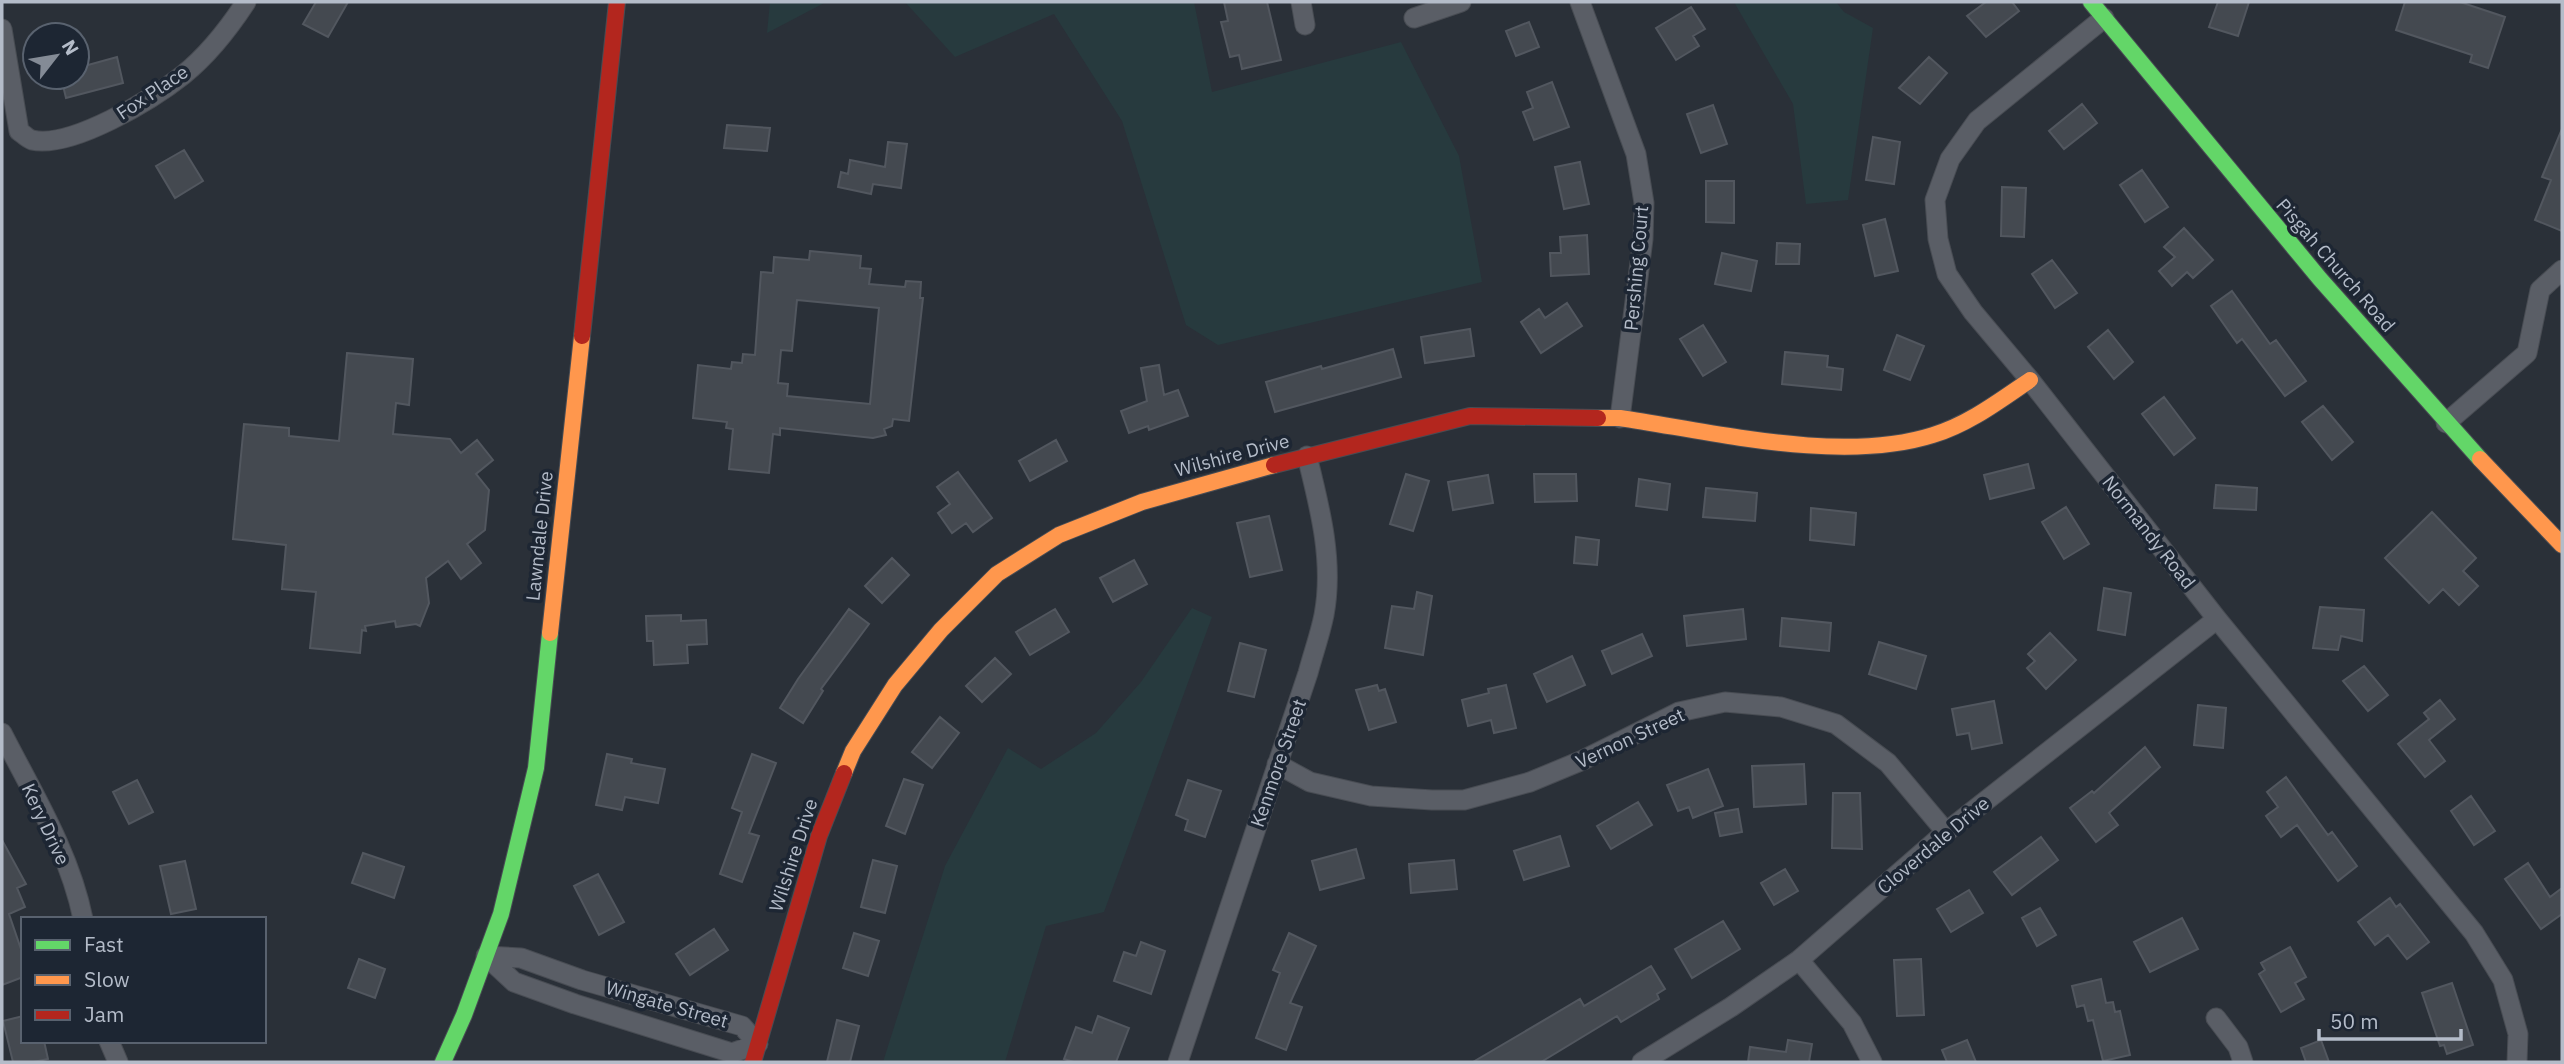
<svg xmlns="http://www.w3.org/2000/svg" width="2564" height="1064" viewBox="0 0 2564 1064" font-family="'IBM Plex Sans',sans-serif">
  <style>
    .green { fill: #273a3e }
    .building { fill: #444950; stroke: #52575f; stroke-width: 2; fill-rule: evenodd }
    .lines { fill: none; stroke-linecap: round; stroke-linejoin: round }
    .street-casing { stroke: #484c53; stroke-width: 21 }
    .fast-casing { stroke: #484c53; stroke-width: 18 }
    .slow-casing { stroke: #484c53; stroke-width: 18 }
    .jam-casing { stroke: #484c53; stroke-width: 18 }
    .street { stroke: #5a5e66; stroke-width: 19 }
    .fast { stroke: #63d668; stroke-width: 16 }
    .slow { stroke: #ff974d; stroke-width: 16 }
    .jam { stroke: #b3261e; stroke-width: 16 }
    .labels { text-anchor: middle; stroke-width: 7; stroke-linejoin: round; paint-order: stroke }
    .street-label { font-size: 19px; fill: #b4bcc9; stroke: #1d2633 }
  </style>
  <rect width="100%" height="100%" fill="#2a3038"/>
  <path class="green" d="M770,2H826L767,33Z
    M905,2H1194L1212,92L1401,42L1459,156L1482,282L1218,345L1186,325L1122,121L1054,14L955,57Z
    M1734,2H1836L1844,12L1873,28L1848,200L1806,204L1793,104Z
    M1192,608L1212,617L1104,912L1046,926L1005,1062H883L945,866L1008,748L1041,769L1096,733L1141,682Z"/>
  <path class="building" d="M316,2H348L328,37L303,24Z
    M1224,2H1267L1281,60L1242,69L1239,55L1230,57L1221,22L1228,21Z
    M1986,2H2012L2019,11L1986,37L1967,16Z
    M2218,2H2249L2238,36L2209,27Z
    M2405,2H2460L2505,17L2488,68L2470,62L2472,55L2396,30Z
    M1691,7L1705,29L1693,36L1699,46L1676,60L1656,28Z
    M1529,22L1539,47L1516,56L1506,31Z
    M117,57L123,83L66,98L61,77H77V68Z
    M1929,57L1947,73L1920,104L1899,88Z
    M1552,82L1569,127L1534,140L1523,112L1533,108L1527,92Z
    M2082,104L2097,123L2064,149L2049,131Z
    M1713,105L1727,144L1701,153L1687,114Z
    M727,125L770,128L767,151L724,148Z
    M2562,129V231L2535,220L2551,180L2542,177Z
    M1873,137L1900,142L1894,184L1866,180Z
    M888,142L907,144L901,188L873,184L871,194L838,187L841,172L848,174L850,160L885,167Z
    M184,150L203,181L175,198L156,166Z
    M1580,162L1589,204L1564,209L1555,167Z
    M2142,170L2168,207L2145,222L2120,185Z
    M1706,181H1734V223L1706,222Z
    M2002,187L2026,188L2024,237L2001,236Z
    M1885,219L1898,271L1875,276L1863,225Z
    M2184,228L2213,260L2193,278L2187,272L2172,286L2159,271L2175,257L2164,247Z
    M1587,235L1589,274L1551,276L1550,253H1561L1560,237Z
    M1777,243L1800,244L1799,264H1776Z
    M810,251L861,256L860,268L871,269L869,284L905,287L906,281L921,282L920,298H923L909,421L893,419L892,426L884,429L886,435L873,438L780,428V435L773,434L769,473L729,469L733,429L726,428L727,422L693,418L698,365L731,369L732,362L742,363L743,354L755,355L761,272L773,273L774,257L809,260ZM797,300L879,308L870,404L787,396L788,384L778,383L781,350L792,351Z
    M1722,253L1757,261L1751,291L1715,284Z
    M2052,260L2077,293L2055,308L2032,274Z
    M2232,291L2270,344L2276,340L2306,381L2285,396L2242,339L2237,343L2211,306Z
    M1567,303L1582,326L1541,353L1521,322L1539,309L1545,318Z
    M1703,325L1726,362L1703,376L1680,339Z
    M1470,329L1474,356L1425,363L1421,337Z
    M2108,330L2133,362L2114,379L2088,347Z
    M1897,335L1924,346L1910,380L1884,370Z
    M1393,349L1401,377L1275,412L1266,382L1321,366L1322,369Z
    M1785,352L1828,356L1827,367L1843,369L1841,390L1782,384Z
    M347,353L413,359L409,405L396,403L393,434L450,439L461,453L477,440L493,460L476,474L489,490L485,530L467,544L481,563L461,579L448,561L426,578L429,603L420,626L416,624L396,627L395,621L365,626L366,631L362,630L360,653L310,648L316,592L282,589L286,545L233,539L244,424L289,428V436L339,441Z
    M1159,365L1164,395L1178,390L1188,416L1149,430L1148,426L1129,433L1121,411L1147,401L1141,368Z
    M2164,397L2195,438L2174,455L2142,414Z
    M2323,406L2353,442L2332,460L2302,422Z
    M1056,440L1067,461L1030,481L1019,461Z
    M2028,464L2034,488L1990,499L1984,475Z
    M958,472L992,518L973,532L966,523L952,533L938,513L950,504L937,487Z
    M1406,474L1429,481L1413,531L1390,524Z
    M1534,474H1576L1577,501L1535,502Z
    M1488,475L1493,503L1453,510L1448,482Z
    M1639,479L1670,484L1667,510L1636,506Z
    M2216,485L2257,488L2256,510L2214,508Z
    M1706,488L1757,493L1755,521L1703,517Z
    M2066,507L2089,544L2064,559L2042,522Z
    M1811,508L1856,513L1854,545L1810,540Z
    M2432,512L2476,558L2463,571L2478,586L2459,605L2443,589L2429,603L2385,558Z
    M1269,516L1282,570L1250,577L1237,523Z
    M1576,537L1599,540L1597,565L1574,563Z
    M892,558L909,575L882,603L865,586Z
    M1134,560L1147,584L1113,602L1100,578Z
    M2104,588L2131,593L2125,635L2098,630Z
    M1417,592L1432,596L1423,655L1385,648L1392,606L1414,609Z
    M2320,607L2364,610L2362,641L2341,636L2338,650L2313,648Z
    M849,609L869,624L821,689L823,691L803,723L780,708L798,679Z
    M1055,609L1069,632L1030,655L1016,632Z
    M1743,609L1746,639L1687,646L1684,616Z
    M681,615V621L706,620L707,644L687,645L688,663L654,665L653,641H647L646,616Z
    M1782,618L1831,623L1829,651L1780,646Z
    M2050,633L2076,660L2046,689L2027,668L2035,661L2028,654Z
    M1642,634L1652,656L1612,674L1602,651Z
    M1879,642L1926,656L1916,689L1869,674Z
    M1240,643L1266,650L1254,697L1228,691Z
    M1572,656L1585,685L1547,702L1534,674Z
    M995,658L1011,674L982,702L966,686Z
    M2364,666L2388,695L2368,711L2343,681Z
    M1377,685L1379,691L1385,689L1396,722L1369,730L1356,690Z
    M1506,685L1516,728L1494,733L1491,720L1468,726L1462,700L1489,693L1488,689Z
    M2440,700L2455,719L2429,740L2445,761L2425,777L2398,744L2429,719L2424,713Z
    M1994,701L2002,743L1972,749L1969,733L1957,735L1952,709Z
    M2198,705L2226,708L2223,748L2194,745Z
    M940,717L959,733L932,768L912,752Z
    M2145,747L2160,767L2109,813L2118,825L2096,842L2070,808L2092,791L2094,793Z
    M607,754L632,759L631,763L665,769L658,803L625,797L622,810L596,805Z
    M752,754L776,763L749,833L759,836L742,882L720,874L742,812L732,808Z
    M1804,764L1806,804L1754,807L1752,766Z
    M1708,769L1723,806L1693,818L1689,807L1678,811L1667,785Z
    M2286,777L2328,835L2332,832L2357,866L2338,881L2297,825L2281,837L2266,816L2278,807L2267,792Z
    M904,779L923,785L905,834L886,826Z
    M137,780L153,812L129,824L113,792Z
    M1188,780L1221,791L1205,837L1185,830L1188,820L1176,815Z
    M1833,793H1860L1862,849L1832,848Z
    M2471,796L2495,831L2474,845L2451,811Z
    M1638,802L1652,825L1611,849L1597,826Z
    M1738,809L1742,832L1720,836L1715,813Z
    M1560,836L1569,866L1524,880L1514,851Z
    M2041,837L2058,860L2012,895L1994,872Z
    M2,840L26,884L17,888L25,907L9,914L23,955V977L2,985Z
    M1356,849L1364,878L1320,890L1312,861Z
    M363,853L404,867L394,898L352,883Z
    M873,860L897,866L885,913L861,907Z
    M1454,860L1457,889L1411,893L1409,864Z
    M185,861L196,909L171,914L160,866Z
    M2528,863L2550,897L2562,888V914L2541,929L2505,879Z
    M1785,869L1798,891L1774,905L1761,883Z
    M598,874L624,922L599,935L574,886Z
    M1969,890L1983,913L1951,932L1937,909Z
    M2390,898L2396,907L2400,904L2429,942L2407,959L2388,935L2375,945L2358,922Z
    M2040,908L2056,935L2037,946L2022,918Z
    M2182,918L2198,949L2150,972L2134,942Z
    M1723,921L1740,949L1692,978L1675,949Z
    M714,929L728,950L690,975L676,954Z
    M854,933L879,941L868,976L843,968Z
    M1289,933L1316,946L1290,1003L1302,1007L1286,1050L1256,1038L1280,973L1273,970Z
    M1141,942L1165,951L1151,994L1114,981L1124,952L1136,956Z
    M2290,947L2306,977L2295,983L2304,999L2281,1012L2259,974L2265,970L2261,963Z
    M359,959L385,969L375,998L348,988Z
    M1921,959L1924,1015L1897,1016L1894,960Z
    M1651,966L1665,989L1657,994L1659,999L1621,1022L1617,1016L1541,1062H1473L1580,999L1584,1006Z
    M2101,979L2106,1003L2113,1002L2115,1012L2120,1011L2130,1055L2103,1061L2093,1020L2088,1021L2084,1005L2077,1007L2072,986Z
    M2452,983L2473,1045L2447,1054L2444,1045L2440,1046L2422,993Z
    M23,1016V1041H44L48,1059L33,1062H13L3,1021Z
    M1098,1016L1129,1028L1116,1062H1074L1064,1059L1076,1027L1092,1033Z
    M837,1020L859,1026L850,1062H827Z
    M1788,1040L1812,1044L1809,1062H1748L1750,1047L1786,1052Z
    M1967,1040L1976,1062H1947L1942,1050Z
    M2321,1040L2329,1062H2306L2301,1048Z"/>
  <g class="lines">
    <defs>
      <path id="street" d="M1301,2L1305,25
        M1580,2L1636,154L1644,203L1643,239L1620,418
        M1414,18L1461,2
        M2104,18L1977,121L1950,159L1935,200L1938,239L1947,274L1973,312L2030,380L2217,619L2474,933L2503,980L2518,1034L2517,1062
        M2,29L19,131C22,133 28,139 32,140C71,149 153,99 183,75C208,55 229,28 246,2
        M2446,423L2527,353L2540,290L2562,270
        M2,733C32,792 70,853 83,919
        M1277,764L1310,782L1371,796L1432,800H1464L1530,782L1583,760L1679,712L1725,702L1781,707L1836,724L1888,763L1946,832
        M486,956L521,958L582,980L742,1026L758,1044L732,1053L575,1004L514,982Z
        M1799,960L1852,1023L1872,1062
        M2216,1018L2238,1047L2243,1062
        M109,1041L118,1062
        M1178,1062L1308,673C1313,654 1320,635 1324,615C1334,562 1320,508 1307,456
        M1642,1062L1731,1007L1799,960L1946,832L2217,619"/>
      <path id="fast" d="M2091,2L2320,279L2480,459
        M443,1062L464,1015L501,914L536,768L550,633"/>
      <path id="slow" d="M1598,418H1620C1714,432 1842,464 1933,435C1969,424 1999,401 2030,380
        M2480,459L2562,545
        M550,633L582,336
        M844,773L853,751L895,685L941,630L997,574L1059,535L1142,502L1274,465"/>
      <path id="jam" d="M582,336L617,2
        M1274,465L1470,416L1598,418
        M753,1062L819,836L844,773"/>
    </defs>
    <use href="#street" class="street-casing"/>
    <use href="#fast" class="fast-casing"/>
    <use href="#slow" class="slow-casing"/>
    <use href="#jam" class="jam-casing"/>
    <use href="#street" class="street"/>
    <use href="#fast" class="fast"/>
    <use href="#slow" class="slow"/>
    <use href="#jam" class="jam"/>
  </g>
  <g class="labels">
    <g class="street-label">
      <text transform="translate(152 92) rotate(-34)" y="7">Fox Place</text>
      <text transform="translate(2336 265) rotate(49)" y="7">Pisgah Church Road</text>
      <text transform="translate(1636 268) rotate(-85)" y="7">Pershing Court</text>
      <text transform="translate(1232 455) rotate(-15)" y="7">Wilshire Drive</text>
      <text transform="translate(2149 532) rotate(52)" y="7">Normandy Road</text>
      <text transform="translate(539 536) rotate(-84)" y="7">Lawndale Drive</text>
      <text transform="translate(1630 738) rotate(-25)" y="7">Vernon Street</text>
      <text transform="translate(1278 763) rotate(-71)" y="7">Kenmore Street</text>
      <text transform="translate(46 824) rotate(65)" y="7">Kery Drive</text>
      <text transform="translate(1933 845) rotate(-40)" y="7">Cloverdale Drive</text>
      <text transform="translate(793 855) rotate(-72)" y="7">Wilshire Drive</text>
      <text transform="translate(667 1004) rotate(16)" y="7">Wingate Street</text>
    </g>
  </g>
  <rect width="2564" height="1064" fill="none" stroke="#b4bcc9" stroke-width="7"/>
  <rect x="21" y="917" width="245" height="126" fill="#1d2633" stroke="#59626f" stroke-width="2"/>
  <rect x="35" y="940" width="35" height="10" fill="#63d668" stroke="#59626f" stroke-width="2"/>
  <text x="84" y="952" font-size="21" fill="#b4bcc9">Fast</text>
  <rect x="35" y="975" width="35" height="10" fill="#ff974d" stroke="#59626f" stroke-width="2"/>
  <text x="84" y="987" font-size="21" fill="#b4bcc9">Slow</text>
  <rect x="35" y="1010" width="35" height="10" fill="#b3261e" stroke="#59626f" stroke-width="2"/>
  <text x="84" y="1022" font-size="21" fill="#b4bcc9">Jam</text>
  <g transform="translate(56 56) rotate(59)"><circle r="33" fill="#1d2633" stroke="#59626f" stroke-width="2"/>
  <path d="M0-5L12 26L0 18L-12 26Z" fill="#848b96"/>
  <text y="-10" font-size="19" font-weight="bold" text-anchor="middle" fill="#b4bcc9">N</text>
  </g>
  <path d="M2319 1029v10h142v-10" fill="none" stroke="#b4bcc9" stroke-width="3.5"/>
  <text x="2330" y="1029" font-size="21" fill="#b4bcc9" stroke="#1d2633" stroke-width="5" paint-order="stroke">50 m</text>
</svg>
